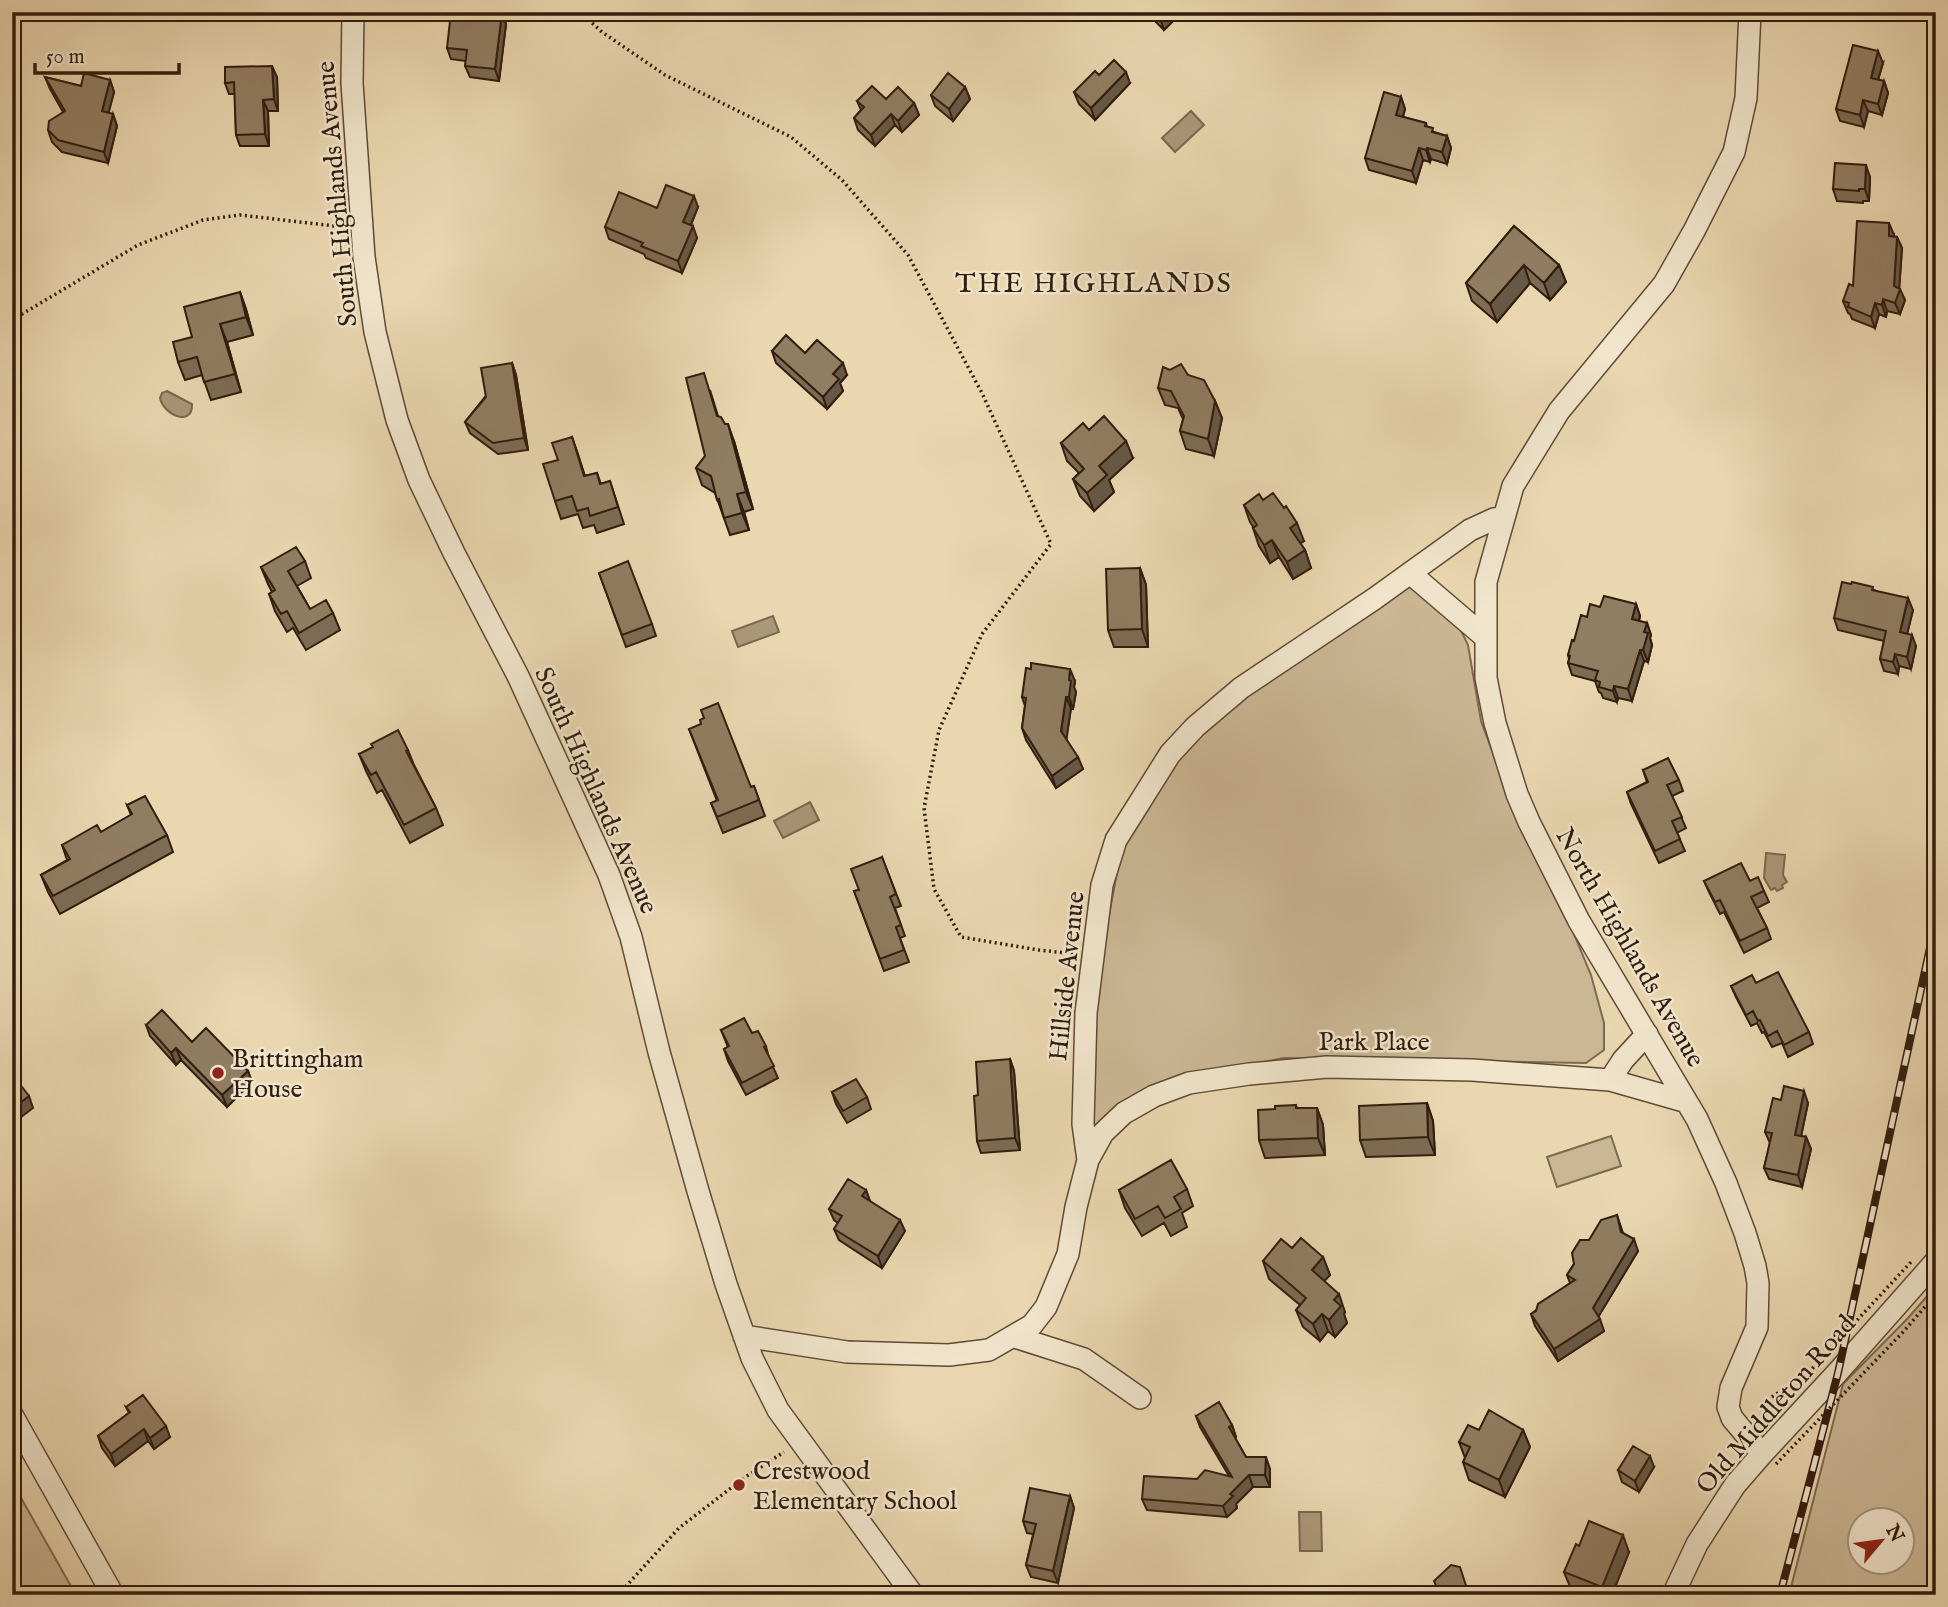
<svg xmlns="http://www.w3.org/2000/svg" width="1948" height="1607" viewBox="0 0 1948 1607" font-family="'IM FELL English',serif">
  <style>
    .green { fill: #cbb794; stroke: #7e6a51; stroke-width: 2; fill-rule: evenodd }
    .water { fill: #ab9779; stroke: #7a664e; stroke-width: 2 }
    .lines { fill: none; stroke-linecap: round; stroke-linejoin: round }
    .minor-casing { stroke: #5f4b36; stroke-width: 24 }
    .path { stroke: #311c0e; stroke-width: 3.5; stroke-dasharray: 2 3.5; stroke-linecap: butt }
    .minor { stroke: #f1e5cc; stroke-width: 21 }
    .rail-casing { stroke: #311c0e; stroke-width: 8 }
    .rail { stroke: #f1e5cc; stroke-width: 5; stroke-dasharray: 16; stroke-linecap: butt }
    .path-bridge { stroke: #311c0e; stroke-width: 3.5; stroke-dasharray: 2 3.5; stroke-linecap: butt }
    .wall { fill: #7d6c54; stroke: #311c0e; stroke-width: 2 }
    .shaded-wall { fill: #665845; stroke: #311c0e; stroke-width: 2 }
    .building { fill: #917d62; stroke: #311c0e; stroke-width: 2 }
    .poi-dot { fill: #8f2418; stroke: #f1e5cc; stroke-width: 2.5 }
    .labels { text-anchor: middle; stroke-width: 5; stroke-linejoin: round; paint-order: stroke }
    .street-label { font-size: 26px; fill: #311c0e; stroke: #f1e5cc }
    .poi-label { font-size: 26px; fill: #311c0e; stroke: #f1e5cc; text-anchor: start }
    .neighbourhood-label { font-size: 28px; letter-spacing: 2px; fill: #311c0e; stroke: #f1e5cc }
  </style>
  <rect width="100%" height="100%" fill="#ead7b0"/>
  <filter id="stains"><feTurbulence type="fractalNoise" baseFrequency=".00286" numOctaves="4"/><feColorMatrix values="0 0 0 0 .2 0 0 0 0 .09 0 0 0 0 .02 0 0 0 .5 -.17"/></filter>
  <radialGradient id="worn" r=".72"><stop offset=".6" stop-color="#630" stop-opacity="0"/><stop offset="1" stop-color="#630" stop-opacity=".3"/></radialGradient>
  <path class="green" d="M1413,586L1457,622L1468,645L1481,721L1519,823L1562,905L1591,975L1604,1023V1050L1586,1063L1284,1058L1162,1082L1093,1139L1095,991L1123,840L1157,785L1199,736L1241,696L1403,588Z
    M1611,1136L1621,1166L1557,1187L1547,1157Z
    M1936,1286V1595H1789L1843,1384L1908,1318ZM1860,1520H1902V1562H1860Z
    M12,1482L76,1595H12Z"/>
  <path class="water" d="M1191,111L1204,125L1175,152L1162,138Z
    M167,391L192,404C193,427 164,416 160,398L162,393Z
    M773,616L779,632L738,647L732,631Z
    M810,802L819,820L783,838L774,821Z
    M1766,853L1785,855L1783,875L1787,882L1782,885L1783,888L1777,891L1775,888L1771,890L1764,878Z
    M1299,1512H1321L1322,1551H1300Z"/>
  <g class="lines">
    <defs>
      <path id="minor" d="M353,12L352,83L364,257L375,332L397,420L419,480L454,553L518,676L609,875L631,937L659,1052L698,1191L726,1284L752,1358L778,1410L913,1595
        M1750,12L1746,98L1734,152L1694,231L1664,284L1559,411L1513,486L1486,582V678L1495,723L1517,794L1529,822L1579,921L1697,1119L1726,1183L1745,1233L1755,1266L1758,1283L1757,1327L1731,1388L1728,1407L1732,1418L1762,1454
        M1410,573L1486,638
        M1610,1080L1623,1060L1647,1034
        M1088,1160L1103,1133L1124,1113L1154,1096L1189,1083L1249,1074L1327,1067L1472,1070L1610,1080L1687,1102
        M744,1336L847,1352L949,1355L989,1350L1032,1325L1046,1307L1068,1254L1076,1207L1088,1160L1083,1124L1086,1013L1102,885L1116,840L1170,754L1195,727L1241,688L1374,599L1470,530L1494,519L1504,517
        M1015,1337L1084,1359L1140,1398
        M12,1415L113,1595
        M1673,1595L1697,1544L1735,1485L1762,1454L1837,1373L1936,1261"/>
    </defs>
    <use href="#minor" class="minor-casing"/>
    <path class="path" d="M580,12L602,32L665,75L791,137L842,180L908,255L982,393L1051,544L982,634L939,730L924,808L934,889L961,937L1039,950L1075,954
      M12,320L138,245L203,220L240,215L343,227
      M618,1595L679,1528L744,1478L784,1452"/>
    <use href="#minor" class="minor"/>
    <defs>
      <path id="rail" d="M1780,1595L1838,1373L1936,920"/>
    </defs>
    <use href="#rail" class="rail-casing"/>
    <use href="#rail" class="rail"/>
    <path class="path-bridge" d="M1772,1397L1810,1371L1911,1262
      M1776,1464L1904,1331L1936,1294"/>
  </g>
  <path class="wall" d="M182,12H227L226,20L197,19L195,14H183Z
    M1146,12H1180V14L1164,30Z
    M502,13L506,24L499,81L470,77L465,66L466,61L451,59L447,48Z
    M1883,63L1878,80L1884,81L1888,93L1882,115L1868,111L1864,127L1840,121L1836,109Z
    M1099,75L1130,83L1095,120L1079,104L1074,92Z
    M45,77L81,86L110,80L114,92L108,113L113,114L117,126L108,163L62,152L52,142L48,130L63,112L50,89Z
    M277,77L278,111H268L269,146H240L236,135L235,94H229L225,83Z
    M965,87L970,99L953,121L935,106L931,95Z
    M1401,97L1405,109L1403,117L1426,123L1427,127L1434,132L1447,136L1451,148L1447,164L1431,159L1430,162L1423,160L1416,183L1369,170L1365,158Z
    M886,99L914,103L919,115L902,132L895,125L875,146L858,130L854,118L861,110L857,101Z
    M1870,177L1869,201H1863V203L1837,201L1833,189Z
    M698,207L691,225L697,238L682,273L646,258L644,254L609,239L605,227L657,208Z
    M1514,226L1559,265L1566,282L1550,300L1530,283L1497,322L1472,301L1466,283Z
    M1894,235V236L1897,237L1902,248L1899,288L1905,300L1900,314L1887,311L1886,317L1879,314L1875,328L1852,319L1850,314L1848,313L1843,301L1853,286Z
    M240,292L246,309L253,335L227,342L241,392L211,400L202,375L185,380L178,362L192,337Z
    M772,351L805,353L847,375L840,383L843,391L827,409L776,363Z
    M512,363L516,375L528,450L498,454L470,433L465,422Z
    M1188,375L1215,401L1222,418L1214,456L1186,449L1180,431L1183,419L1178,408L1165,405L1158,388Z
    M710,390L718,416L734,441L753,509L744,512L749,530L730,535L715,493L702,485L696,468L705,456Z
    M572,437L585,476L597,473L601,484L610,481L624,524L597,533L594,525L583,528L578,514L561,519L555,501L558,460Z
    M1061,443L1133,458L1109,480L1114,492L1094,511L1080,496L1073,479L1079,473L1067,461Z
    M1263,500L1304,541L1300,543L1305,550L1311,568L1293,579L1279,557L1270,563L1259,546L1253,528H1254L1250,522L1244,505Z
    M305,561L311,578L297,586L310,609L333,613L340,630L306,650L293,628L287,632L275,611L269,594L272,592L268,584L261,567Z
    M1140,568L1146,585L1148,647H1114L1108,630Z
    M599,573L652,624L656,636L626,647Z
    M1874,590L1913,610L1907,633L1916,646L1911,669L1899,666L1898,674L1884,671L1880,659L1884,641L1838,630L1834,618Z
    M1636,604L1640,616L1639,621L1647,623L1651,635L1650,638L1652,645L1648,662L1644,661L1632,701L1618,698L1617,702L1603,698L1601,693L1599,692L1595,681L1572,675L1568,663L1569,659L1568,655L1587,617L1600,607Z
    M1075,681L1074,687L1076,692L1073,709L1071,708L1066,739L1083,769L1056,788L1026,740L1022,728L1025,706L1022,697Z
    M689,729L751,787L754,786L765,816L723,833L711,803L717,801Z
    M408,750L414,765L436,808L443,825L410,843L382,790L377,793L366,771L359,754Z
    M1643,770L1679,780L1683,791L1672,796L1686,828L1677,833L1685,851L1659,863L1631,804L1627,792L1647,782Z
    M127,805L167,835L173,852L60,914L48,892L41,875L67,860L62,845L101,832L131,815Z
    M882,857L901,906L895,908L905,936L900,938L909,962L884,971L854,891L859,890Z
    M1704,881H1750L1764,891L1769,902L1757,908L1767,928L1771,939L1744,953L1724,912L1720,914L1709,892Z
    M1756,983L1809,1032L1813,1044L1788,1057L1782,1043L1772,1047L1764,1032L1762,1033L1757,1023L1751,1026L1736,997L1731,986Z
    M146,1025L192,1042L248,1071L252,1082L227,1107L181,1060L176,1065L150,1036Z
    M721,1030L752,1033L766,1046L769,1058L778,1078L746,1095L728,1061L724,1049L728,1047Z
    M1010,1059L1014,1071L1020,1150L981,1153L977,1141L978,1095Z
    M832,1092L867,1097L871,1109L847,1123L836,1104Z
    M1781,1100L1808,1103L1801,1136L1806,1137L1811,1149L1802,1187L1769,1179L1764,1168L1770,1143L1765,1132Z
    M1427,1103L1433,1121L1435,1155L1366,1157L1360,1140Z
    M1296,1105L1297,1108H1317L1323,1125L1325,1155L1265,1158L1259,1140L1275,1109Z
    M1187,1189L1193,1206L1182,1213L1187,1227L1171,1236L1164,1223L1142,1236L1125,1208L1119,1190Z
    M866,1190L870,1201L905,1231L882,1268L839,1240L834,1229L838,1223L834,1220L829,1209Z
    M1617,1215L1623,1233L1638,1251L1598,1317L1604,1331L1558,1361L1535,1326L1531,1314L1570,1283L1567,1275L1589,1240Z
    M1292,1248L1323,1257L1330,1275L1324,1281L1345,1312L1344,1314L1347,1323L1335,1337L1328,1331L1320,1341L1303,1327L1296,1310L1300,1305L1269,1279L1263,1261Z
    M126,1407L170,1437L154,1449L148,1441L115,1466L102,1448L98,1436L129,1413Z
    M1196,1416L1232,1425L1236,1437L1235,1438L1246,1457L1270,1469V1487H1253L1236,1504L1237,1508L1227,1517L1147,1510L1142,1499L1197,1479L1229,1476L1200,1427Z
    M1479,1430H1523L1530,1447L1505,1497L1469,1480L1463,1462L1465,1458L1459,1442Z
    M1654,1467L1639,1492L1622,1482L1618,1470Z
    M1070,1496L1074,1508L1058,1583L1031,1577L1026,1565L1033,1534L1027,1533L1023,1521Z
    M1579,1546L1629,1552L1612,1595H1584L1571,1589L1564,1572Z"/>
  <path class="shaded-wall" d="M1166,12H1180V14L1164,30L1160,18Z
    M502,13L506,24L499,81L495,69Z
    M1878,51L1883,63L1875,90L1871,78Z
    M272,66L277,77L278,111L274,99Z
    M1126,72L1130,83L1095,120L1091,108Z
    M110,80L114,92L106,123L102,111Z
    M1884,81L1888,93L1882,115L1878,104Z
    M965,87L970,99L953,121L949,109Z
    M1401,97L1405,109L1400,127L1396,115Z
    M263,100L268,111L269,146L265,134Z
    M1863,100L1868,111L1864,127L1860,115Z
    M914,103L919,115L902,132L898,121Z
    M113,114L117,126L108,163L104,152Z
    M891,114L895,125L875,146L871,135Z
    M1447,136L1451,148L1447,164L1442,152Z
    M1419,148L1423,160L1416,183L1412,171Z
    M1427,148L1431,159L1430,162L1426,150Z
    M1866,165L1870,177L1869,201L1865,189Z
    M694,196L698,207L687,234L683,222Z
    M1889,223L1894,235L1893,248L1889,236Z
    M693,226L697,238L682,273L678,261Z
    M1897,237L1902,248L1899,293L1900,289L1905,300L1900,314L1895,303L1894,286Z
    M1524,265L1530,283L1497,322L1490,304Z
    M1559,265L1566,282L1550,300L1544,283Z
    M240,292L246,309L253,335L246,317Z
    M1883,299L1887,311L1886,317L1882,305Z
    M1875,303L1879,314L1875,328L1871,317Z
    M220,324L227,342L241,392L235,374Z
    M512,363L516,375L528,450L524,438Z
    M843,363L847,375L840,383L843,391L827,409L823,397L833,374Z
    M1215,401L1222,418L1214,456L1208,439Z
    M728,424L734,441L753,509L746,492Z
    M572,437L578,454L590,494L584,476Z
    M1126,441L1133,458L1109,480L1114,492L1094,511L1087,493L1099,466Z
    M737,494L744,512L749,530L742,513Z
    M1297,523L1304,541L1296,546L1290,528Z
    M1272,540L1279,557L1270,563L1264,545Z
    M1305,550L1311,568L1293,579L1287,562Z
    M1140,568L1146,585L1148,647L1142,629Z
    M1908,598L1913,610L1905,643L1900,632Z
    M1636,604L1640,616L1636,631L1632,619Z
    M1647,623L1651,635L1650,638L1652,645L1648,662L1643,650L1644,632Z
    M1912,635L1916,646L1911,669L1907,657Z
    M1640,650L1644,661L1632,701L1628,689Z
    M1895,654L1899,666L1898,674L1893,662Z
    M1070,669L1075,681L1074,687L1076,692L1073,709L1069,697V680Z
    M1614,686L1618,698L1617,702L1613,691Z
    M1066,697L1071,708L1066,743L1061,731Z
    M1078,757L1083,769L1056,788L1052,776Z
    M176,1048L181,1060L176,1065L171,1053Z
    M1010,1059L1014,1071L1020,1150L1015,1138Z
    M248,1071L252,1082L227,1107L222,1095Z
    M1804,1091L1808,1103L1799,1146L1795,1135Z
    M29,1096L33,1108L12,1124V1109Z
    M1427,1103L1433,1121L1435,1155L1428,1137Z
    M1317,1108L1323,1125L1325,1155L1318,1138Z
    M1806,1137L1811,1149L1802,1187L1798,1175Z
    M866,1190L870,1201L862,1196Z
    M900,1220L905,1231L882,1268L878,1256Z
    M1634,1239L1638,1251L1597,1319L1593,1308Z
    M1323,1257L1330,1275L1318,1288L1312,1270Z
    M1339,1294L1345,1312L1344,1314L1347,1323L1335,1337L1329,1320L1334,1300Z
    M1322,1314L1328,1331L1320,1341L1313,1324Z
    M1600,1319L1604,1331L1558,1361L1554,1349Z
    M1232,1425L1236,1437L1233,1439L1229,1427Z
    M166,1426L170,1437L154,1449L150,1438Z
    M144,1429L148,1441L115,1466L111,1454Z
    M1523,1430L1530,1447L1505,1497L1499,1480Z
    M1650,1456L1654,1467L1639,1492L1635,1481Z
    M1266,1457L1270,1469V1487L1265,1475Z
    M1249,1475L1253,1487L1236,1504L1237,1508L1227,1517L1223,1506L1230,1494Z
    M1070,1496L1074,1508L1058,1583L1053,1571Z
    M1623,1535L1629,1552L1612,1595H1605L1602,1587Z"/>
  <path class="building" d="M451,12L502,13L495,69L465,66L467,50L447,48Z
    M1153,12H1166L1160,18Z
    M1853,45L1878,51L1871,78L1884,81L1878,104L1863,100L1860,115L1836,109Z
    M1114,60L1126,72L1091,108L1074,92L1095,71L1099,75Z
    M272,66L274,99L263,100L265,134L236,135L234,82L225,83V67Z
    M84,73L110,80L102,111L113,114L104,152L58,140L48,130L49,121L65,111L45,77L81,86Z
    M948,73L965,87L949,109L931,95Z
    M872,86L886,99L898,87L914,103L898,121L891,114L871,135L854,118L864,107L857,101Z
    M1384,92L1401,97L1396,115L1426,123L1425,126L1433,128L1432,132L1447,136L1442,152L1427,148L1426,150L1419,148L1412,171L1365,158Z
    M1835,163L1866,165L1865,189H1859V191L1833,189Z
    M666,185L694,196L683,222L693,226L678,261L641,246L643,243L605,227L619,192L657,208Z
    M1857,221L1889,223V236L1897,237L1894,286L1900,289L1895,303L1883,299L1882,305L1875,303L1871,317L1848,307L1849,303L1843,301L1849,284L1853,286Z
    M1514,226L1559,265L1544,283L1524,265L1490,304L1466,283Z
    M240,292L246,317L220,324L235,374L204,382L197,357L178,362L173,342L192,337L184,307Z
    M786,335L805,353L817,340L843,363L833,374L839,379L823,397L772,351Z
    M512,363L524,438L493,443L465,422L486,397L481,368Z
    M1181,364L1188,375L1204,380L1215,401L1208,439L1180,431L1184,416L1171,391L1158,388L1163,367L1170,370Z
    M704,373L717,416L721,417L725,424H728L746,492L737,494L742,513L724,518L719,499L717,500L711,476L696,468L705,456L686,378Z
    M1104,416L1126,441L1099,466L1107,475L1087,493L1073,479L1084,469L1061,443L1083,423L1089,430Z
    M572,437L584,476L597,473L600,484L610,481L618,507L590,516L588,508L577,511L572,496L555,501L543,464L558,460L552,443Z
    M1273,493L1284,508L1286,506L1297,523L1290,528L1305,550L1287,562L1272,540L1264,545L1253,528L1257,525L1244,505L1259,494L1263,500Z
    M296,547L305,561L288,571L310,609L326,600L333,613L299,633L287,611L281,614L269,594L275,590L261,567Z
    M628,561L652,624L622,635L599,573Z
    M1140,568L1142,629L1108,630L1106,569Z
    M1842,582L1851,584L1852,582L1873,587L1872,590L1908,598L1900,632L1912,635L1907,657L1895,654L1893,662L1880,659L1886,631L1834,618Z
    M1604,596L1636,604L1632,619L1647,623L1644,632L1648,633L1643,650H1640L1628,689L1614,686L1613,691L1599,687L1600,682L1595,680L1598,671L1568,663L1570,656L1568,655L1572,640L1574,641L1581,615L1587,617L1590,604L1600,607Z
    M1031,663L1070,669L1069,680L1071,681L1069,697H1066L1061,731L1078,757L1052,776L1022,728L1026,698L1022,697L1026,668L1031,669Z
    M718,703L751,787L754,786L759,800L717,817L711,803L718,800L689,729L701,724L700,720L704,718L701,710Z
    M398,730L408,750L406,751L436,808L404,825L376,772L371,775L359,754L373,747L371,744Z
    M1668,758L1679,780L1667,785L1682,817L1672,821L1680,839L1655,851L1627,792L1648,782L1643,770Z
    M145,796L167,835L53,896L41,875L70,859L62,845L97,825L101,832L132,814L127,805Z
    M882,857L896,894L890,897L901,925L896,927L904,950L880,959L854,891L859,890L851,869Z
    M1741,863L1750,881L1758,877L1764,891L1751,897L1767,928L1740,941L1720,900L1715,902L1704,881Z
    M1778,972L1809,1032L1784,1045L1777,1031L1768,1036L1760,1020L1758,1021L1753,1011L1746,1015L1731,986L1752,975L1756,983Z
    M162,1010L192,1042L206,1028L248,1071L222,1095L176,1048L171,1053L146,1025Z
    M744,1018L752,1033L758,1031L766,1046L764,1047L774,1066L742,1083L724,1049L729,1046L721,1030Z
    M1010,1059L1015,1138L977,1141L974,1096L978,1095L976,1062Z
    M12,1074L29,1096L12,1109Z
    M856,1079L867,1097L843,1111L832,1092Z
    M1784,1086L1804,1091L1795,1135L1806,1137L1798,1175L1764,1168L1772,1133L1765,1132L1773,1098L1781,1100Z
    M1427,1103L1428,1137L1360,1140L1359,1106Z
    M1296,1105V1108H1317L1318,1138L1259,1140L1258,1110L1275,1109V1106Z
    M1171,1160L1187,1189L1174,1197L1181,1209L1165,1218L1158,1206L1135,1219L1119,1190Z
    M848,1179L866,1190L862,1196L900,1220L878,1256L834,1229L842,1216L829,1209Z
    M1617,1215L1621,1232L1634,1239L1593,1308L1600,1319L1554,1349L1531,1314L1536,1311L1538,1304L1575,1280L1567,1275L1574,1264L1572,1253L1580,1240H1589L1601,1220Z
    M1301,1238L1323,1257L1312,1270L1339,1294L1334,1300L1341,1306L1329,1320L1322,1314L1313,1324L1296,1310L1306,1298L1263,1261L1281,1239L1292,1248Z
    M143,1395L166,1426L150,1438L144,1429L111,1454L98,1436L130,1412L126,1407Z
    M1219,1402L1232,1425L1229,1427L1246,1457H1266L1265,1475H1249L1230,1494L1233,1496L1223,1506L1142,1499L1144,1476L1197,1479L1205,1470L1232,1477L1196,1416Z
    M1489,1410L1523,1430L1499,1480L1463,1462L1470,1447L1459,1442L1468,1425L1479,1430Z
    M1633,1446L1650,1456L1635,1481L1618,1470Z
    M1030,1488L1070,1496L1053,1571L1026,1565L1036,1524L1023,1521Z
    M1589,1521L1623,1535L1602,1587L1564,1572L1576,1544L1579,1546Z
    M1451,1565L1460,1567L1469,1595H1440L1434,1581Z"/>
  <g class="poi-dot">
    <circle cx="218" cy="1073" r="7"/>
    <circle cx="739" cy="1485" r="7"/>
  </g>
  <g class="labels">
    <g class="street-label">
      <text transform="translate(336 194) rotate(-95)" y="9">South Highlands Avenue</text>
      <text transform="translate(597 790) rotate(66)" y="9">South Highlands Avenue</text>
      <text transform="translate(1631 947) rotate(60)" y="9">North Highlands Avenue</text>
      <text transform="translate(1066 976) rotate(-84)" y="9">Hillside Avenue</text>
      <text x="1374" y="1050">Park Place</text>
      <text transform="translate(1775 1404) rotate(-49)" y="9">Old Middleton Road</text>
    </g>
    <g class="poi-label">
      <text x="232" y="1067">Brittingham<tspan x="232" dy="30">House</tspan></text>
      <text x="753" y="1479">Crestwood<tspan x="753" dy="30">Elementary School</tspan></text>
    </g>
    <g class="neighbourhood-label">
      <text x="1094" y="292">THE HIGHLANDS</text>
    </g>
  </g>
  <rect width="1948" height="1607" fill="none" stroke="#ead7b0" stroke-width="42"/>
  <rect x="14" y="14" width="1920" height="1579" fill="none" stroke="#311c0e" stroke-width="3.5"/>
  <rect x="21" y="21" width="1906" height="1565" fill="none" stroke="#311c0e" stroke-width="2"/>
  <g transform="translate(1881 1541) rotate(61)"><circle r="33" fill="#f1e5cc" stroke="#a49580" stroke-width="2"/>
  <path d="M0-5L12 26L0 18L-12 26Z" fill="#8f2418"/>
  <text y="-10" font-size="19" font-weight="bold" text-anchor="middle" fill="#311c0e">N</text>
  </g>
  <path d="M35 63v10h144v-10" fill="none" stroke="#311c0e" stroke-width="3.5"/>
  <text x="46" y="63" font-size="21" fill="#311c0e" stroke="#f1e5cc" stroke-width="5" paint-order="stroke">50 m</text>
  <rect width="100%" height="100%" filter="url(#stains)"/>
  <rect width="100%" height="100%" fill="url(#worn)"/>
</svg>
